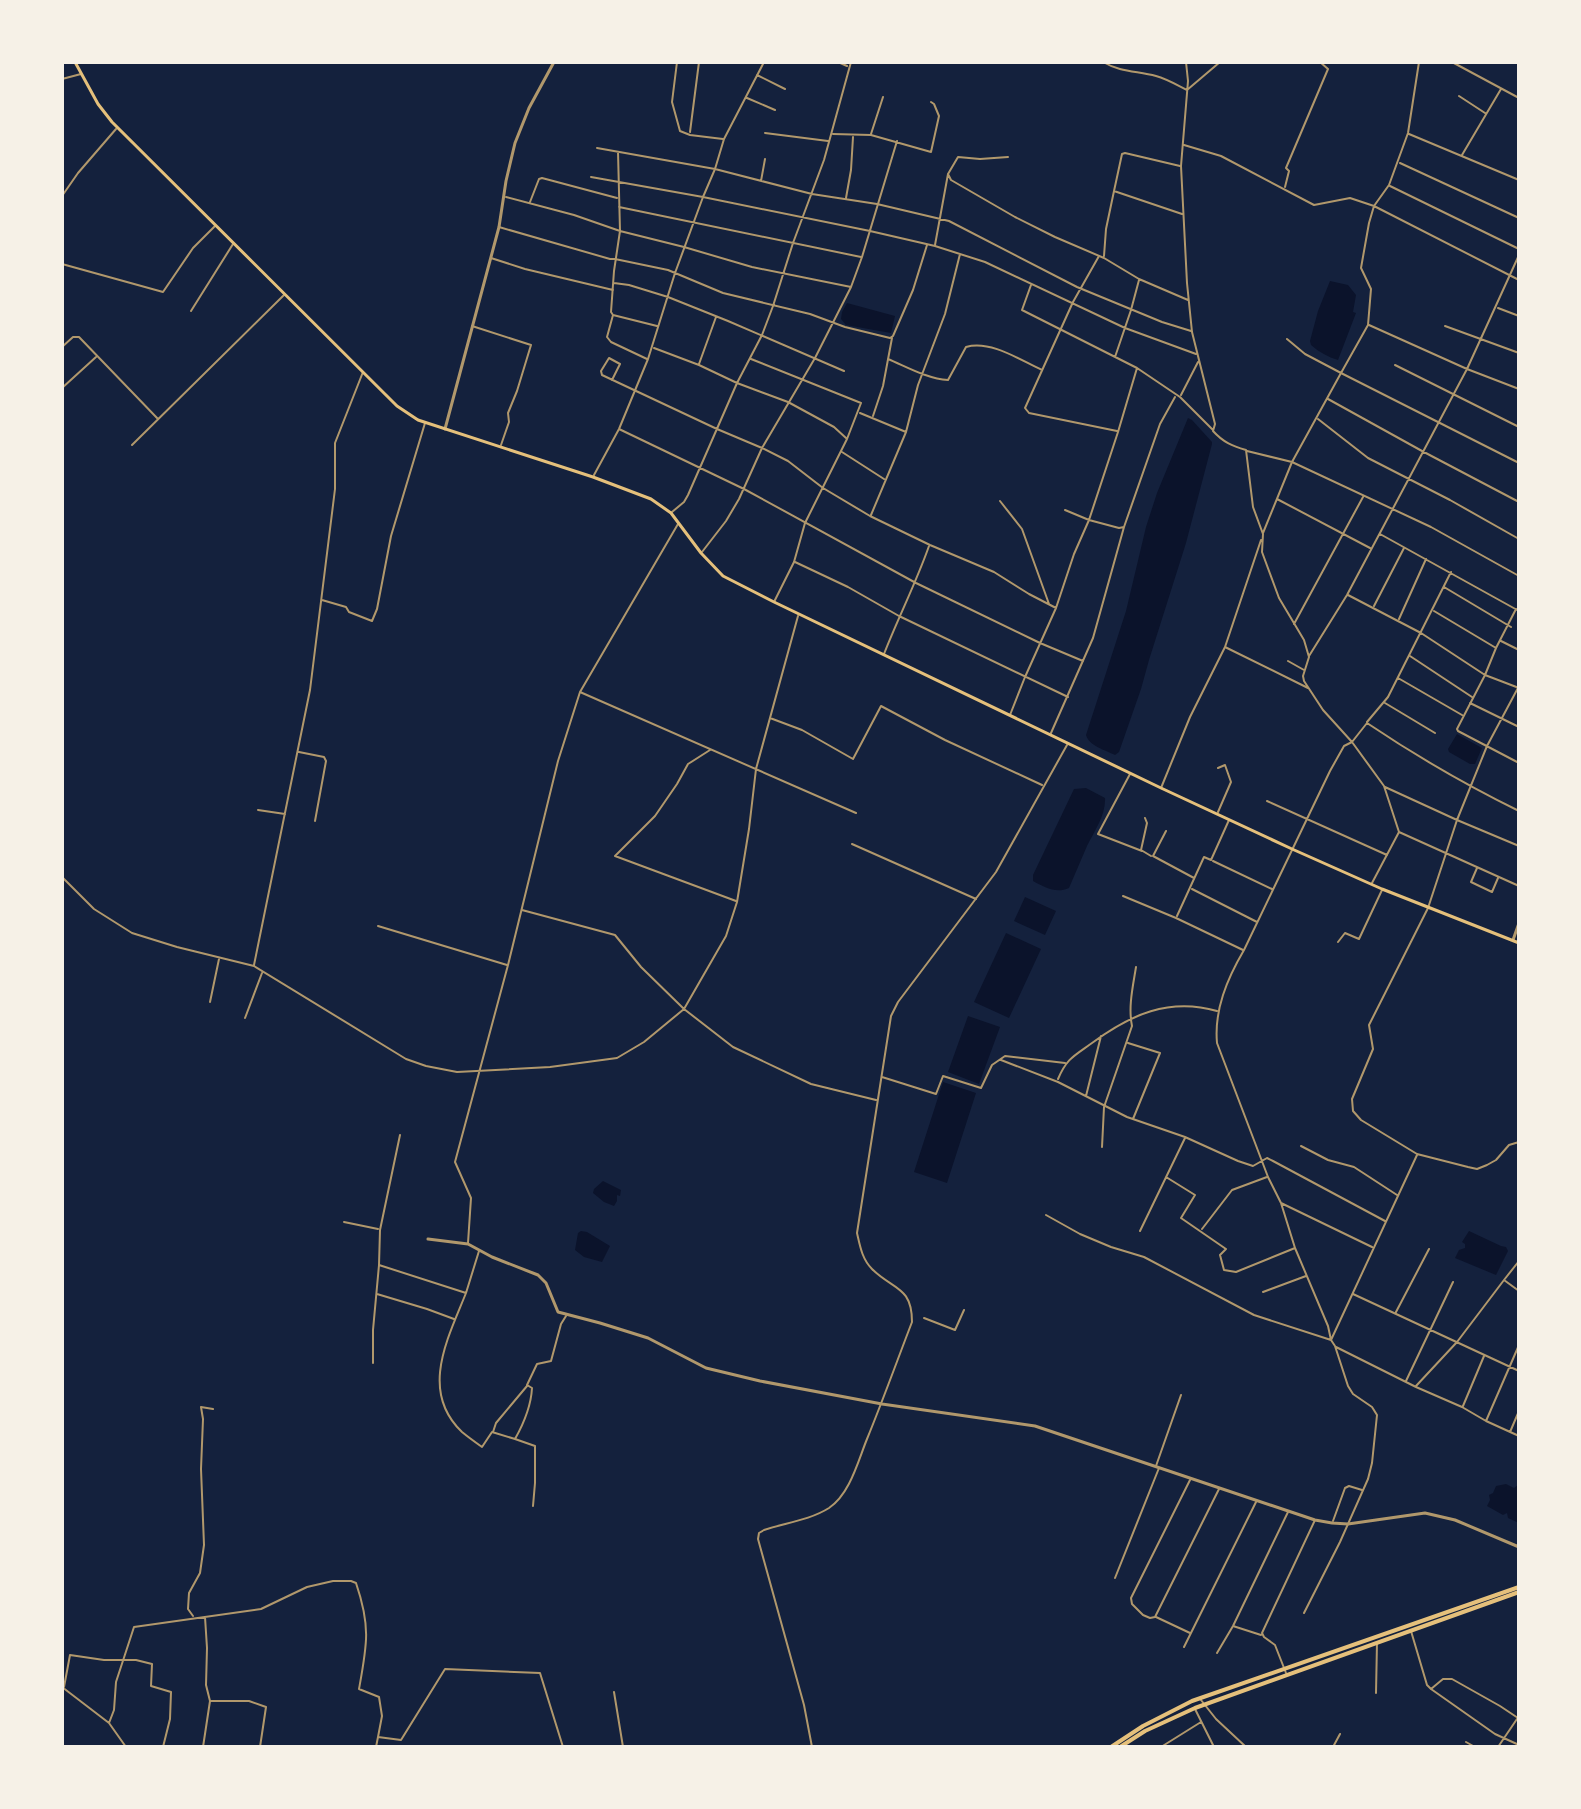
<svg xmlns="http://www.w3.org/2000/svg" width="1581" height="1809" viewBox="0 0 1581 1809" font-family="Barlow,sans-serif">
  <style>
    .water { fill: #0b132b }
    .lines { fill: none; stroke-linecap: round; stroke-linejoin: round }
    .minor { stroke: #b1986c; stroke-width: 2 }
    .tertiary { stroke: #b1986c; stroke-width: 3 }
    .secondary { stroke: #e5c07b; stroke-width: 3 }
    .trunk { stroke: #e5c07b; stroke-width: 4 }
  </style>
  <rect width="100%" height="100%" fill="#14213d"/>
  <path class="water" d="M1330,281L1348,285L1356,295L1353,312L1356,313L1338,360C1328,357 1319,352 1311,345L1310,341L1318,311Z
    M847,303L895,316L891,333L846,325L841,319L842,312Z
    M1188,418L1192,420L1212,442V444L1186,543L1149,660L1141,689L1119,752L1115,755C1105,750 1089,746 1086,735L1126,611L1146,527L1157,493Z
    M1457,734L1482,748L1475,764H1470L1449,752L1448,749Z
    M1086,788L1105,798C1106,815 1094,832 1087,846C1081,860 1075,874 1069,888C1056,894 1044,887 1033,881V875L1074,789Z
    M1025,897L1056,911L1045,935L1014,921Z
    M1006,933L1041,949L1009,1018L974,1002Z
    M968,1016L1000,1027L979,1084L948,1072Z
    M943,1082L976,1093L947,1183L914,1172Z
    M603,1181L621,1190L620,1196L617,1195V1201L614,1206L604,1202L593,1193L594,1189Z
    M581,1231L587,1232L610,1246L602,1262L584,1257L575,1250L578,1233Z
    M1469,1231L1501,1246L1506,1247L1508,1251L1496,1275L1455,1258L1459,1250L1465,1248V1244L1462,1242Z
    M1506,1484L1514,1488L1518,1485L1519,1487V1523L1508,1518L1507,1513L1503,1515L1487,1506L1490,1500L1489,1495L1493,1493L1496,1486Z"/>
  <g class="lines">
    <path class="minor" d="M677,62L672,102L680,131L690,135L723,139
      M838,62L847,66
      M1103,62C1120,72 1137,71 1156,76C1167,79 1177,85 1187,90L1220,62
      M1186,62L1188,81L1181,166L1187,283L1192,332L1215,424L1213,431C1223,442 1232,446 1246,450L1253,507L1263,534L1262,552L1279,598L1304,640L1309,657L1303,676L1304,681L1323,710L1352,742L1384,786L1399,832L1519,886
      M1419,62L1408,133L1389,185L1374,206L1369,223L1361,268L1371,289L1368,325L1341,373L1519,463
      M1452,62L1519,98
      M757,75L785,89
      M62,79L81,74
      M1459,96L1485,113
      M747,98L775,110
      M690,132L699,62
      M765,133L828,141
      M833,134L871,135L931,152L939,116L934,104L931,102
      M871,134L883,97
      M1409,134L1519,180
      M1184,145L1221,156L1314,205L1350,198L1374,206L1519,280
      M597,148L715,169L812,194L877,204L949,221L1077,287L1162,322L1191,331
      M618,152L620,231L614,271L611,312L613,315L607,337L611,342L647,359
      M1462,155L1501,89
      M1400,163L1519,218
      M948,174L951,180L1015,217L1055,237L1104,258L1139,279L1188,300
      M591,177L703,197L870,231L935,246L985,262L1125,328L1196,354
      M761,181L765,159
      M1390,186L1519,249
      M1285,187L1289,171L1286,168L1328,69L1320,62
      M1114,191L1122,154L1125,153L1180,166
      M62,196L78,173L116,129
      M506,197L574,215L620,231L684,247L752,267L851,287
      M846,198L851,170L853,137
      M530,202L539,179L542,178L617,198
      M619,207L861,257
      M499,227L610,259H615L668,270L723,293L810,314L845,327L890,338L893,336L913,290L927,245
      M935,245L948,174L958,157L980,159L1008,157
      M1099,256L1073,302L1025,408L1029,413L1117,431
      M1104,256L1106,229L1114,191L1182,214
      M491,258L525,269L613,290
      M62,264L163,292L193,248L215,226
      M614,283L629,285L668,297L728,321L844,371
      M1031,285L1022,310L1137,368L1180,397L1213,430
      M1498,308L1519,316
      M191,311L233,244
      M613,315L657,326
      M1369,325L1467,369L1519,389
      M472,326L531,345L517,391L508,413L509,422L501,445
      M1445,326L1519,353
      M62,347L73,337H79L158,419
      M654,348L699,365L737,383L788,402L834,427L846,438
      M1115,357L1131,310L1139,280
      M751,359L861,403L847,439L805,523L794,562L774,602
      M888,359C907,367 928,379 948,380L966,347C991,340 1020,360 1042,370
      M699,364L716,317
      M1395,365L1519,427
      M612,380L620,364L609,358L601,371L602,375L717,429L762,448L788,461L823,488L870,516L930,545L994,572L1029,594L1056,608
      M62,388L96,357
      M1181,395L1198,362
      M1328,399L1422,451L1519,502
      M860,413L906,432L871,515
      M873,416L883,386L892,338
      M1318,419L1368,458L1450,500L1519,539
      M619,429L744,489L916,583L1040,643L1083,661
      M906,432L918,385L945,314L960,254
      M132,445L284,295
      M1247,451L1292,462L1431,527L1519,576
      M842,452L884,479
      M594,475L619,429L648,359L675,273L703,197L715,169L724,139L764,62
      M1277,499L1370,548
      M1000,501L1022,529L1049,604
      M1065,510L1089,520L1119,528L1124,527L1160,424L1175,397
      M672,512L684,502L688,495L737,383L762,335L773,306L793,243L824,160L851,62
      M678,524L580,692L856,813
      M1263,533L1292,462L1341,373L1305,354L1287,339
      M1380,534L1519,611
      M702,552L726,521L739,499L762,448L815,358L851,287L862,257L897,141
      M795,562L848,587L899,616L1068,697
      M1444,587L1511,627
      M1348,595L1421,633L1485,675L1519,688
      M322,600L346,607L349,612L372,621L377,609L391,536L425,423
      M1374,606L1404,548
      M1434,611L1496,648L1516,609
      M1399,619L1426,559
      M1294,624L1363,497
      M1501,641L1519,650
      M1225,647L1308,688
      M1496,648L1485,675L1457,729L1458,731L1519,763
      M884,654C898,618 916,583 929,546
      M1309,656L1347,595L1467,369L1519,255
      M1410,656L1472,697
      M1288,661L1304,670
      M1398,678L1462,715
      M1519,686L1487,746L1457,820L1428,908L1369,1025L1373,1049L1352,1099L1353,1111L1361,1120L1417,1154L1468,1167L1477,1169L1487,1165L1496,1160L1509,1145L1519,1142
      M1385,703L1435,733
      M1470,703L1519,727
      M1010,715L1025,677L1056,608L1074,554L1089,520L1118,432L1137,368
      M770,718L802,730L853,759L881,706L945,740L1042,785
      M1367,722L1388,697L1451,572
      M1051,733L1093,638L1124,527
      M710,750L688,764L677,784L655,816L615,856L736,901
      M299,752L324,757L326,761L315,821
      M1130,774L1098,834L1142,851
      M1385,787L1457,820L1519,846
      M1161,788L1190,717L1225,647L1261,540
      M1267,801L1387,855
      M258,810L285,814
      M1218,812L1231,782L1225,765L1218,768
      M1145,818L1147,823L1141,850L1151,856
      M1166,831L1153,856L1194,878
      M852,844L976,899
      M1213,861L1272,889
      M1477,868L1471,882L1492,892L1498,878
      M62,877L94,909L132,933L177,947L254,966L406,1059L426,1066L457,1072L550,1067L617,1058L644,1042L684,1009L733,1047L811,1084L876,1100
      M1372,883L1399,832
      M1192,889L1257,922
      M1123,896L1176,918L1243,950
      M522,910L615,935L641,967L684,1009L726,936L737,902L749,829L756,769L798,616
      M1177,916L1204,857L1211,860L1229,820
      M378,926L507,965
      M1338,942L1345,933L1359,939L1382,890
      M254,965L310,690L335,489V443L363,372
      M210,1002L219,959
      M245,1018L262,973
      M1128,1043L1160,1053L1133,1119
      M1001,1060L1058,1082L1127,1117L1185,1137L1238,1161L1253,1166L1267,1158L1273,1161L1385,1221
      M882,1077L936,1094L943,1076L981,1088L992,1065L1005,1056L1065,1063
      M1058,1079C1067,1058 1074,1056 1092,1043C1130,1015 1169,997 1217,1011
      M1086,1096L1101,1036
      M1301,1146L1328,1160L1354,1167L1397,1195
      M1102,1147L1104,1107L1132,1026C1128,1007 1133,986 1136,967
      M1166,1177L1195,1195L1181,1218L1226,1249L1220,1255L1224,1270L1236,1272L1295,1248
      M1281,1203L1372,1247
      M1046,1215L1080,1234L1111,1247L1144,1257L1254,1315L1331,1340L1417,1155
      M344,1222L378,1229
      M1202,1229L1232,1190L1267,1177
      M1140,1231L1185,1138
      M468,1243L471,1198L455,1162L508,965L558,761L580,692
      M1519,1261L1504,1280L1519,1291
      M379,1265L466,1293C448,1338 419,1391 462,1432C468,1437 475,1442 482,1447L492,1432L515,1439
      M1263,1292L1306,1276
      M466,1293L479,1251
      M377,1294L427,1309L454,1319
      M1353,1294L1519,1371
      M1396,1312L1429,1249
      M924,1318L955,1330L964,1310
      M1336,1347L1416,1387L1462,1407L1486,1421L1519,1436
      M373,1363V1330L379,1265L380,1230L400,1135
      M1406,1381L1453,1282
      M1416,1386L1457,1342L1504,1280
      M1463,1406L1484,1356
      M1486,1421L1519,1345
      M493,1432L496,1423L527,1386
      M1510,1432L1519,1411
      M1156,1466L1181,1395
      M1190,1480L1131,1598L1132,1604L1143,1615L1150,1618L1155,1617L1219,1489
      M533,1506L535,1483V1446L515,1439C524,1423 531,1407 532,1388L527,1385L537,1364L551,1361L561,1324L566,1316
      M1333,1521L1345,1488L1349,1486L1362,1490
      M1115,1578L1159,1468
      M1304,1613L1340,1542L1368,1479L1372,1463L1377,1415L1372,1407L1353,1394L1348,1386L1335,1346L1331,1340L1328,1326L1295,1248L1281,1203L1268,1177L1217,1043C1214,1010 1227,979 1244,950L1330,771L1344,746L1352,742L1367,723C1416,756 1466,785 1519,811
      M193,1616L188,1609L189,1593L200,1573L204,1545L201,1469L203,1419L201,1407L213,1409
      M1156,1617L1190,1633
      M1233,1626L1261,1635
      M1411,1631L1427,1685L1431,1689L1495,1734L1519,1745
      M1184,1647L1256,1502
      M1217,1653L1233,1626L1288,1512
      M1286,1673L1275,1645L1264,1637L1262,1633L1315,1520
      M62,1687L109,1723L126,1747
      M64,1687L70,1655L104,1660H136L152,1664L151,1686L171,1692L170,1719L163,1747
      M1431,1689L1443,1679H1452L1500,1706L1518,1718
      M614,1692L623,1747
      M1376,1693L1377,1642
      M1201,1700L1216,1719L1246,1747
      M210,1701H249L266,1707L260,1747
      M1195,1709L1214,1747
      M109,1723L114,1710L116,1682L134,1627L261,1609L307,1587L333,1581H351L356,1583C371,1627 367,1645 359,1689L379,1697L382,1716L378,1737L401,1740L445,1669L540,1673L563,1747
      M1466,1742L1475,1747
      M203,1747L210,1701L206,1685L207,1648L205,1617
      M376,1747L378,1737
      M812,1747L804,1705L758,1539L759,1533L764,1530C785,1523 810,1520 829,1508C850,1494 858,1461 867,1439C883,1400 897,1361 912,1322C912,1286 893,1290 872,1269C862,1259 860,1246 857,1233L891,1016L898,1002L996,872L1067,745
      M1161,1747L1201,1722
      M1333,1747L1340,1734
      M1498,1747L1519,1716"/>
    <path class="tertiary" d="M445,429L499,227L506,181L515,143L529,108L554,62
      M1513,940L1519,923
      M428,1239L468,1244L492,1257L538,1275L546,1283L558,1312L600,1323L648,1338L706,1368L760,1381L882,1404L1035,1426L1315,1520L1332,1523L1348,1524L1425,1513L1455,1520L1519,1547"/>
    <path class="secondary" d="M75,62L98,104L112,122L397,406L418,420L593,477L651,499L671,513L701,553L723,576L774,602L1161,788L1292,849L1382,889L1519,943"/>
    <path class="trunk" d="M1111,1747L1143,1726L1192,1701L1519,1587
      M1120,1747L1145,1731L1195,1708L1519,1592"/>
  </g>
  <rect width="1581" height="1809" fill="none" stroke="#f6f1e7" stroke-width="128"/>
</svg>
